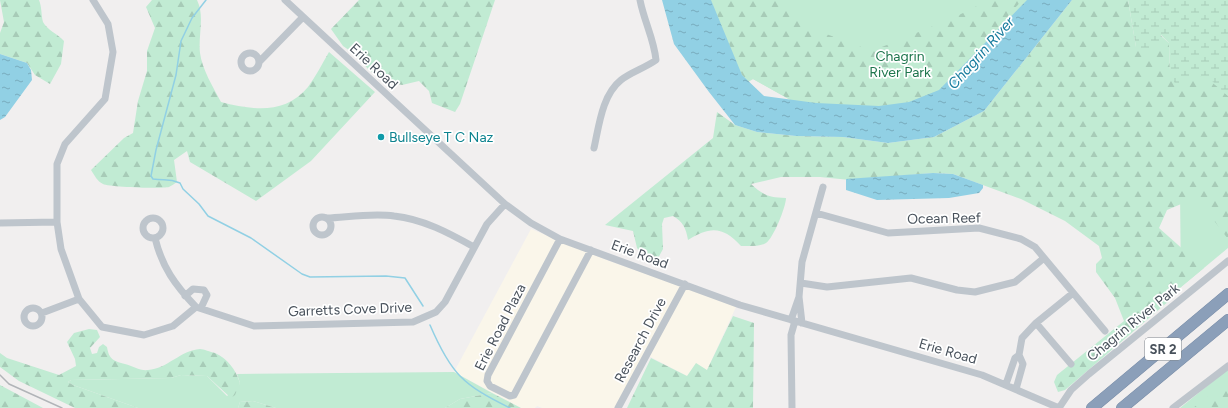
<svg xmlns="http://www.w3.org/2000/svg" width="1228" height="408" viewBox="0 0 1228 408" font-family="Figtree,sans-serif">
  <style>
    .commercial { fill: #faf6ea }
    .green { fill: #c1ebd3 }
    .forest { fill: url(#forest-firs) }
    .wetland { fill: url(#wetland-marsh) }
    .water { fill: url(#water-ripples) }
    .lines { fill: none; stroke-linecap: round; stroke-linejoin: round }
    .stream { stroke: #91d0e4; stroke-width: 1.5 }
    .highway-casing { stroke: #768aa5; stroke-width: 12 }
    .minor { stroke: #bec5cc; stroke-width: 7 }
    .highway { stroke: #8b9fb9; stroke-width: 11 }
    .rail { stroke: #b1b4b8; stroke-width: 1.5 }
    .culture-dot { fill: #0f9aa8; stroke: #fff; stroke-width: 1.5 }
    .labels { text-anchor: middle; stroke-width: 3.5; stroke-linejoin: round; paint-order: stroke }
    .shield { fill: #fff; stroke: #7f858c; stroke-width: 1 }
    .shield-label { font-size: 13px; font-weight: bold; fill: #48515b }
    .park-label { font-size: 14px; fill: #1f764e; stroke: #fff }
    .street-label { font-size: 14px; fill: #48515b; stroke: #fff }
    .culture-label { font-size: 14px; fill: #0d838f; stroke: #fff; text-anchor: start }
    .water-label { font-size: 15px; font-style: italic; fill: #187c9e; stroke: #fff }
  </style>
  <defs>
    <pattern id="forest-firs" width="22" height="20" patternUnits="userSpaceOnUse"><rect width="22" height="20" fill="#c1ebd3"/><path d="M5 1l3.5 6h-7zM16 11l3.5 6h-7z" fill="#a7cbb7"/></pattern>
    <pattern id="wetland-marsh" width="20" height="14" patternUnits="userSpaceOnUse"><rect width="20" height="14" fill="#c1ebd3"/><path d="M1 5h8M5 5V1M11 12h8M15 12V8" fill="none" stroke="#a7cbb7"/></pattern>
    <pattern id="water-ripples" width="26" height="14" patternUnits="userSpaceOnUse"><rect width="26" height="14" fill="#91d0e4"/><path d="M2 4q2-2 4 0t4 0M15 11q2-2 4 0t4 0" fill="none" stroke="#78abbc"/></pattern>
  </defs>
  <rect width="100%" height="100%" fill="#f1efef"/>
  <path class="commercial" d="M531,229L609,261L681,286L615,408H542L537,406L535,408H521L454,372Z
    M685,287L736,307L707,370L687,376L649,356Z"/>
  <path class="green" d="M681,0H1047L984,104L822,118L753,79L728,95Z
    M1178,0H1228V248L1181,287Z
    M1228,369V408H1180Z
    M454,372L492,393L460,399L445,408H276L253,401L240,402L238,408H138L73,385L68,382L71,380L171,378L181,375L207,376L227,396L237,388L240,383L237,374Z"/>
  <path class="forest" d="M0,0H39C42,7 41,15 43,22C47,30 58,34 64,41L61,64L50,84L35,75L27,63L0,54V33L4,22Z
    M152,0H197C205,16 198,35 200,53C202,69 213,87 221,102C252,110 285,115 308,87C316,76 322,64 329,52L375,92L311,161L256,201L190,162L187,151L174,160L177,182C174,184 171,186 169,187C161,189 109,187 103,184C97,181 95,176 91,170L124,138L133,133L138,101L147,71V51L155,28L146,7Z
    M359,0H495L460,104L455,112L432,103L429,91L419,81L402,85L384,81L368,69L356,55L343,46L331,29Z
    M711,0H787L802,25L872,51L953,18L989,0H1022L961,70L939,90L909,102L879,106L816,103L789,99L753,79L748,81L742,75Z
    M1072,0H1128L1136,47L1160,35L1169,43L1170,71C1201,75 1205,75 1228,96V239L1206,210L1193,199L1167,210L1159,228L1204,268L1181,287L1170,300L1065,390L1058,392L1054,382L1057,375L1124,321L1115,298L1096,272V264L1102,258L1099,246L1065,221L1021,199L953,174L933,173L850,180L820,177H781L751,184C764,196 769,197 786,198C786,207 773,239 766,243C759,247 748,246 741,246C723,226 710,226 688,240C686,228 683,222 673,216L664,218L662,224L663,249L657,260L649,262L637,248L633,231L605,225L713,138L717,112L735,125L757,132L796,136L843,137L888,143L934,137L984,111Z
    M733,316L754,323L753,408H627L651,358L687,376L696,363L707,370Z
    M89,329L97,330L100,337L90,348L92,354L97,353L99,347L103,344L107,347C109,360 114,361 125,364C133,366 140,371 148,370C167,369 181,350 200,349C204,349 210,352 215,353C227,358 236,370 240,383L235,395L231,398L207,376L181,375L171,378L71,380L68,382L73,385L138,408H75L19,381L0,367V353L7,358L59,375L76,366L75,359L67,342L74,333Z
    M1228,381V408H1193Z
    M0,385L43,408H0Z
    M492,393L521,408H445L460,399Z
    M253,401L276,408H238L240,402Z"/>
  <path class="wetland" d="M1128,0H1228V96L1210,79L1194,74L1187,82L1175,84L1170,71L1169,43L1161,35L1159,48L1144,52L1136,47Z"/>
  <path class="water" d="M662,0H711L742,75L764,96L816,103L879,106L909,102L939,90L1027,0H1072L984,111L934,137L888,143L843,137L796,136L757,132L735,125L709,92L674,44Z
    M0,54L27,63L31,70L32,80L5,117L0,120Z
    M933,173L953,174L983,185V188L979,193L949,198L877,200L846,190V179Z"/>
  <g class="lines">
    <path class="stream" d="M206,0L192,18L181,41L176,75L156,150L151,176L153,179C165,181 168,178 180,183L183,189L199,204L208,216L251,238L302,274L310,277L386,276L405,278L423,306
      M430,325C451,374 463,385 510,408"/>
    <defs>
      <path id="highway" d="M1092,408L1228,294
        M1122,408L1228,320"/>
    </defs>
    <use href="#highway" class="highway-casing"/>
    <path class="minor" d="M93,0L108,24L113,52L105,99L65,144L57,164V222L61,249L79,299L102,327L144,335L173,326L196,307L254,326L413,322L436,312L445,302L487,224L505,204
      M285,0L505,204L531,223L560,239L740,305L982,375L1059,408
      M241 62a9 9 0 1 1 18 0a9 9 0 1 1-18 0Z
      M260,61L303,17
      M594,148C599,126 602,95 621,80C631,72 645,68 656,60C654,39 644,21 640,0
      M816,213L888,233L979,228L1021,239L1035,247L1105,331
      M313 226a9 9 0 1 1 18 0a9 9 0 1 1-18 0Z
      M327,218C348,217 373,213 394,216C423,219 449,233 474,247
      M143 228a10 10 0 1 1 20 0a10 10 0 1 1-20 0Z
      M0,223L57,222
      M155,238C162,267 175,285 196,307
      M560,239L488,375L487,381L490,386L510,396L514,395L591,250
      M801,283L827,287L911,278L957,290L975,292L1015,282L1044,258
      M185,296L193,289L204,290L207,295L201,308
      M24 317a9 9 0 1 1 18 0a9 9 0 1 1-18 0Z
      M42,313L79,299
      M791,320L799,297
      M802,323L799,297L802,262L823,187
      M1036,323L1071,364
      M1006,384L1015,358L1019,355L1022,338L1036,323L1073,293
      M1016,389L1023,364L1019,355
      M618,408L685,284
      M792,408L791,335L795,321
      M1059,408L1071,390L1089,374L1228,261
      M1173,408L1228,366"/>
    <use href="#highway" class="highway"/>
    <path class="rail" d="M0,375L9,384L62,408"/>
  </g>
  <circle class="culture-dot" cx="381" cy="137" r="4"/>
  <g class="labels">
    <rect class="shield" x="1145" y="338" width="36" height="22" rx="3"/>
    <g class="shield-label">
      <text x="1163" y="354">SR 2</text>
    </g>
    <g class="park-label">
      <text x="900" y="61">Chagrin<tspan x="900" dy="16">River Park</tspan></text>
    </g>
    <g class="street-label">
      <text transform="translate(374 66) rotate(43)" y="5">Erie Road</text>
      <text transform="translate(944 218) rotate(-1)" y="5">Ocean Reef</text>
      <text transform="translate(640 254) rotate(20)" y="5">Erie Road</text>
      <text transform="translate(350 309) rotate(-2)" y="5">Garretts Cove Drive</text>
      <text transform="translate(1133 322) rotate(-39)" y="5">Chagrin River Park</text>
      <text transform="translate(500 327) rotate(-63)" y="5">Erie Road Plaza</text>
      <text transform="translate(640 340) rotate(-62)" y="5">Research Drive</text>
      <text transform="translate(948 351) rotate(16)" y="5">Erie Road</text>
    </g>
    <g class="culture-label">
      <text x="389" y="142">Bullseye T C Naz</text>
    </g>
    <g class="water-label">
      <text transform="translate(981 53) rotate(-48)" y="5">Chagrin River</text>
    </g>
  </g>
</svg>
